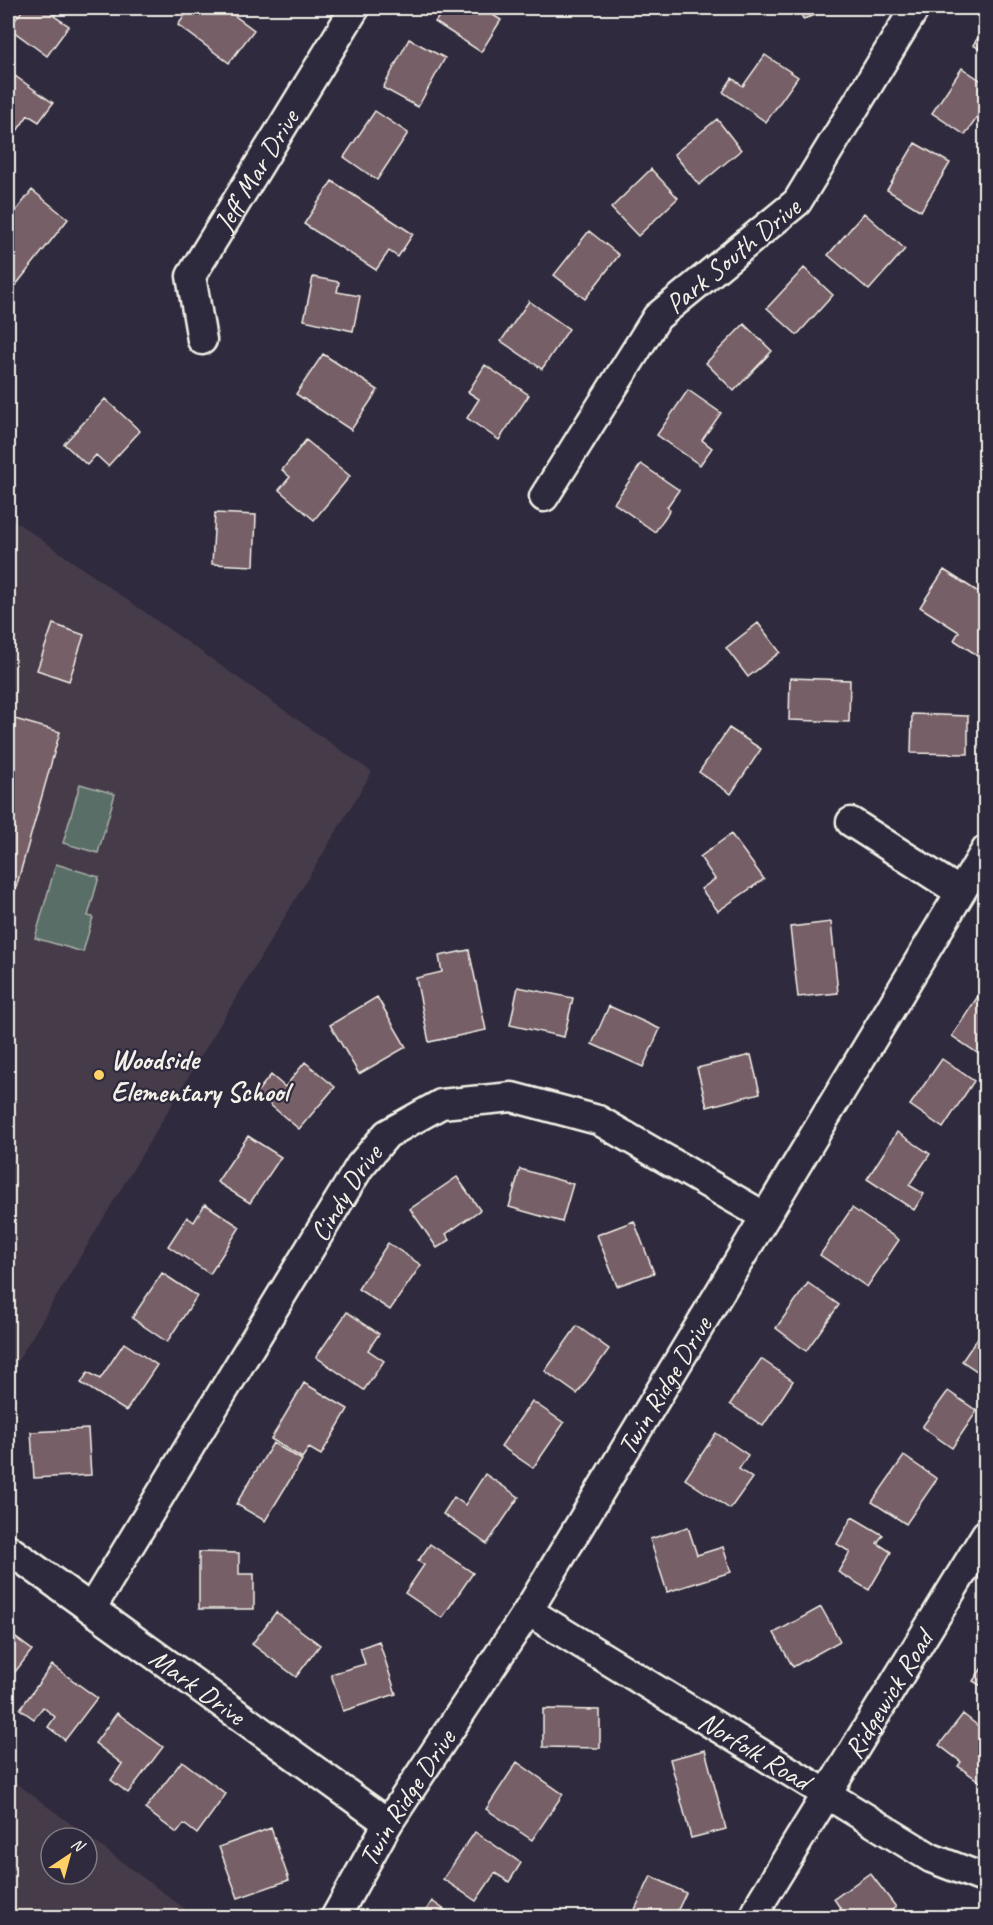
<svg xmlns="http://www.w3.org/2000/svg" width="993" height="1925" viewBox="0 0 993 1925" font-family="Caveat,sans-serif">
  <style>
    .built { fill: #453a4a; fill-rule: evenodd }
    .green { fill: #5a6e67; stroke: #a7b0a8; stroke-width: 1.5 }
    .building { fill: #775e68; stroke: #f4f1e8; stroke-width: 1.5 }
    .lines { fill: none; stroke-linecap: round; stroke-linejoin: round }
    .street-casing { stroke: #f4f1e8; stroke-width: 33 }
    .street { stroke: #2f2a3d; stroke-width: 28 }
    .poi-dot { fill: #ffd166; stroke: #2f2a3d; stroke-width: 2 }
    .labels { text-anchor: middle; stroke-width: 4.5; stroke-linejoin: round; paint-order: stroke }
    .street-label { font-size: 28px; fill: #f4f1e8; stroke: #2f2a3d }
    .poi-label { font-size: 28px; font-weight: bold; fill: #f4f1e8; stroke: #2f2a3d; text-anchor: start }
  </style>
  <rect width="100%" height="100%" fill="#2f2a3d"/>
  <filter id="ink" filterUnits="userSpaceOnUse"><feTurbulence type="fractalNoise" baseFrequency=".0167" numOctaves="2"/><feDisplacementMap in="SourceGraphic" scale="12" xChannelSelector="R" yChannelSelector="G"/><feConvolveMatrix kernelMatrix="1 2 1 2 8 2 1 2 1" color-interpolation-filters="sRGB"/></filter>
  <g filter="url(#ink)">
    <path class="built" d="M8,516L372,772L8,1377Z
      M8,1777L196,1917H8ZM51,1838H87V1874H51Z"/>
    <path class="green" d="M80,784L115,794L98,853L63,843Z
      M56,864L99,877L88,916L93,917L83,952L35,938Z"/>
    <path class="building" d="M24,8H60L54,16L69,26L47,56L9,28Z
      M190,8H224L254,30L229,63L178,25Z
      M445,8H491L488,12L501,20L481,52L435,22Z
      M799,8H837L803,19Z
      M986,26V53L973,45Z
      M409,39L445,58L418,107L383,88Z
      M765,55L798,77L766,122L723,92L732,78L743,86Z
      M962,68L986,84V105L965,135L932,113Z
      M8,71L53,103L39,122L28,115L15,134L8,129Z
      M375,111L408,133L377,180L344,157Z
      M717,119L741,150L699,185L674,154Z
      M915,143L950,163L921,211L887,190Z
      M651,169L678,198L638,236L611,208Z
      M332,181L413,234L398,257L389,251L376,270L304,224Z
      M32,190L68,219L8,295V221Z
      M864,213L905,249L869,290L828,255Z
      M589,231L619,255L585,299L554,275Z
      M804,268L833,295L797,335L767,308Z
      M313,277L339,282L337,292L360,296L353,331L304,320Z
      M529,301L569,329L542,369L501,341Z
      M744,324L772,351L734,391L706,363Z
      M323,354L378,390L351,430L296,394Z
      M485,365L529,395L499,440L467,418L479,399L468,392Z
      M688,390L721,413L702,440L712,448L700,465L657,435Z
      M105,399L140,431L108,466L96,455L87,465L64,444Z
      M306,440L350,476L314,520L279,490L290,477L282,470Z
      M641,464L679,490L667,507L670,510L655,532L614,503Z
      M215,513L256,515L254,566L212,564Z
      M944,570L986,597V661L954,640L959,632L920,607Z
      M758,623L780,652L748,677L726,648Z
      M53,624L84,635L69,681L37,670Z
      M790,678L850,680L849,722L789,720Z
      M912,714L968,716V754L911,753Z
      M8,717L60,732L8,916Z
      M729,728L761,749L731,794L699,772Z
      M731,834L764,879L718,911L701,889L715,879L700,857Z
      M831,922L838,993L798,997L790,927Z
      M469,950L486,1030L429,1042L416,978L442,972L439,956Z
      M518,987L573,998L564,1037L510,1025Z
      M982,990L986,992L985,1058L952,1036Z
      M377,997L406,1047L359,1074L330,1025Z
      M609,1006L660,1029L643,1067L592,1044Z
      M751,1055L760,1093L707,1107L697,1068Z
      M942,1059L974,1081L943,1128L910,1105Z
      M305,1062L335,1087L299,1129L256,1093L271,1075L285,1087Z
      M897,1132L930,1154L909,1185L924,1194L914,1210L867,1179Z
      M248,1136L281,1157L250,1203L217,1182Z
      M520,1169L573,1184L562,1222L509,1207Z
      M457,1177L480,1210L446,1234L450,1240L437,1248L410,1209Z
      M205,1204L240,1227L210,1274L168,1246L187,1217L194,1222Z
      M852,1208L899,1240L867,1287L820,1255Z
      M634,1221L654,1273L617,1286L597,1235Z
      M388,1243L421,1265L390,1310L358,1289Z
      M162,1273L197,1296L167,1342L132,1318Z
      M808,1283L839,1305L806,1351L776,1328Z
      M347,1312L379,1334L368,1350L384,1361L364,1390L316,1357Z
      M577,1326L609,1349L577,1394L545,1371Z
      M986,1326V1377L962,1361Z
      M124,1343L157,1365L126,1411L81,1383L88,1372L100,1379Z
      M761,1359L793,1381L763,1426L730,1404Z
      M304,1383L348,1409L321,1455L309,1448L302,1458L271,1439Z
      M948,1391L977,1411L952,1448L922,1427Z
      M532,1401L564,1423L533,1468L501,1446Z
      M88,1429L91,1475L34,1478L31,1432Z
      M716,1433L748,1455L739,1469L752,1478L730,1509L685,1479Z
      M273,1443L302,1460L265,1521L236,1504Z
      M904,1456L937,1479L906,1524L872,1502Z
      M485,1474L519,1497L487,1544L443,1514L454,1497L465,1505Z
      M852,1517L883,1535L877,1543L891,1552L869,1590L838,1572L850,1552L837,1544Z
      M688,1527L697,1555L723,1547L731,1572L667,1592L650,1539Z
      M430,1544L473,1573L442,1618L405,1593L424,1565L418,1561Z
      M199,1552L239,1553V1574H254V1609H199Z
      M821,1607L840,1641L793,1667L774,1633Z
      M276,1612L320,1645L296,1677L252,1644Z
      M8,1632L32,1650L8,1681Z
      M379,1641L396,1694L343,1711L331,1674L365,1664L360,1648Z
      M986,1662V1689L973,1681Z
      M52,1665L97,1698L65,1740L48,1727L55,1717L43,1707L34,1719L20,1709Z
      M543,1709L600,1710V1748L543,1747Z
      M117,1713L163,1747L128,1793L111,1780L122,1764L95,1743Z
      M963,1714L986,1732V1786L958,1766L961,1762L939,1745Z
      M705,1750L726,1829L691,1838L670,1759Z
      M182,1761L226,1794L197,1834L184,1824L177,1833L145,1809Z
      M517,1762L563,1794L532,1840L486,1809Z
      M271,1828L289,1880L238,1898L219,1847Z
      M475,1832L521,1863L509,1882L495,1873L476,1901L443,1879Z
      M870,1873L896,1907L881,1918H847L834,1899Z
      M651,1876L686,1893L674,1918H631Z
      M432,1901L456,1918H421Z
      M942,1910L960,1918H939Z"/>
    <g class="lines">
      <defs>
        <g id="street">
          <path id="s1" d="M202,340L191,276L355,8"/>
          <path id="s2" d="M544,497L657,317L797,202L915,8"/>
          <path d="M851,822L960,892"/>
          <path id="s3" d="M8,1549L388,1823"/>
          <path id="s4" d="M91,1609L360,1166L387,1134L441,1104L512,1097L598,1120L764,1216"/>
          <path id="s5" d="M528,1611L931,1858L986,1879"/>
          <path id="s6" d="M335,1918L388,1823L528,1611L986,850"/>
          <path id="s7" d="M754,1918L762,1900L986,1534"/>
        </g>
      </defs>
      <use href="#street" class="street-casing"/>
      <use href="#street" class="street"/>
    </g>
  </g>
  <circle class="poi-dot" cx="99" cy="1075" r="6"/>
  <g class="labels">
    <g class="street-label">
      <text dy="10" stroke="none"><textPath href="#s1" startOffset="189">Jeff Mar Drive</textPath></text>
      <text dy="10" stroke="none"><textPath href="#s2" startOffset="310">Park South Drive</textPath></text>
      <text dy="10" stroke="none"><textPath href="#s4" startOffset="488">Cindy Drive</textPath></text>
      <text dy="10" stroke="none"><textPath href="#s6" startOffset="626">Twin Ridge Drive</textPath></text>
      <text dy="10" stroke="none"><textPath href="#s3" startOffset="234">Mark Drive</textPath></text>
      <text dy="10" stroke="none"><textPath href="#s7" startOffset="261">Ridgewick Road</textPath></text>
      <text dy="10" stroke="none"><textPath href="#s5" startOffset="266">Norfolk Road</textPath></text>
      <text dy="10" stroke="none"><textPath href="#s6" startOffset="140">Twin Ridge Drive</textPath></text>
    </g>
    <g class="poi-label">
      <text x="111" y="1069">Woodside<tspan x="111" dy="32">Elementary School</tspan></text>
    </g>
  </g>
  <rect width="993" height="1925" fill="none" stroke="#2f2a3d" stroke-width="30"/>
  <rect x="15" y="15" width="963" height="1895" fill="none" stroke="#f4f1e8" stroke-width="2" filter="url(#ink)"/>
  <g transform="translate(69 1856) rotate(36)"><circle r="28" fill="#2f2a3d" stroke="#7e7a81" stroke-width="1.5"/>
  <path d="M0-4.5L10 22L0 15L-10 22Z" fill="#ffd166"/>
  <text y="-9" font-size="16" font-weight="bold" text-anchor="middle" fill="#f4f1e8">N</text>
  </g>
</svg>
